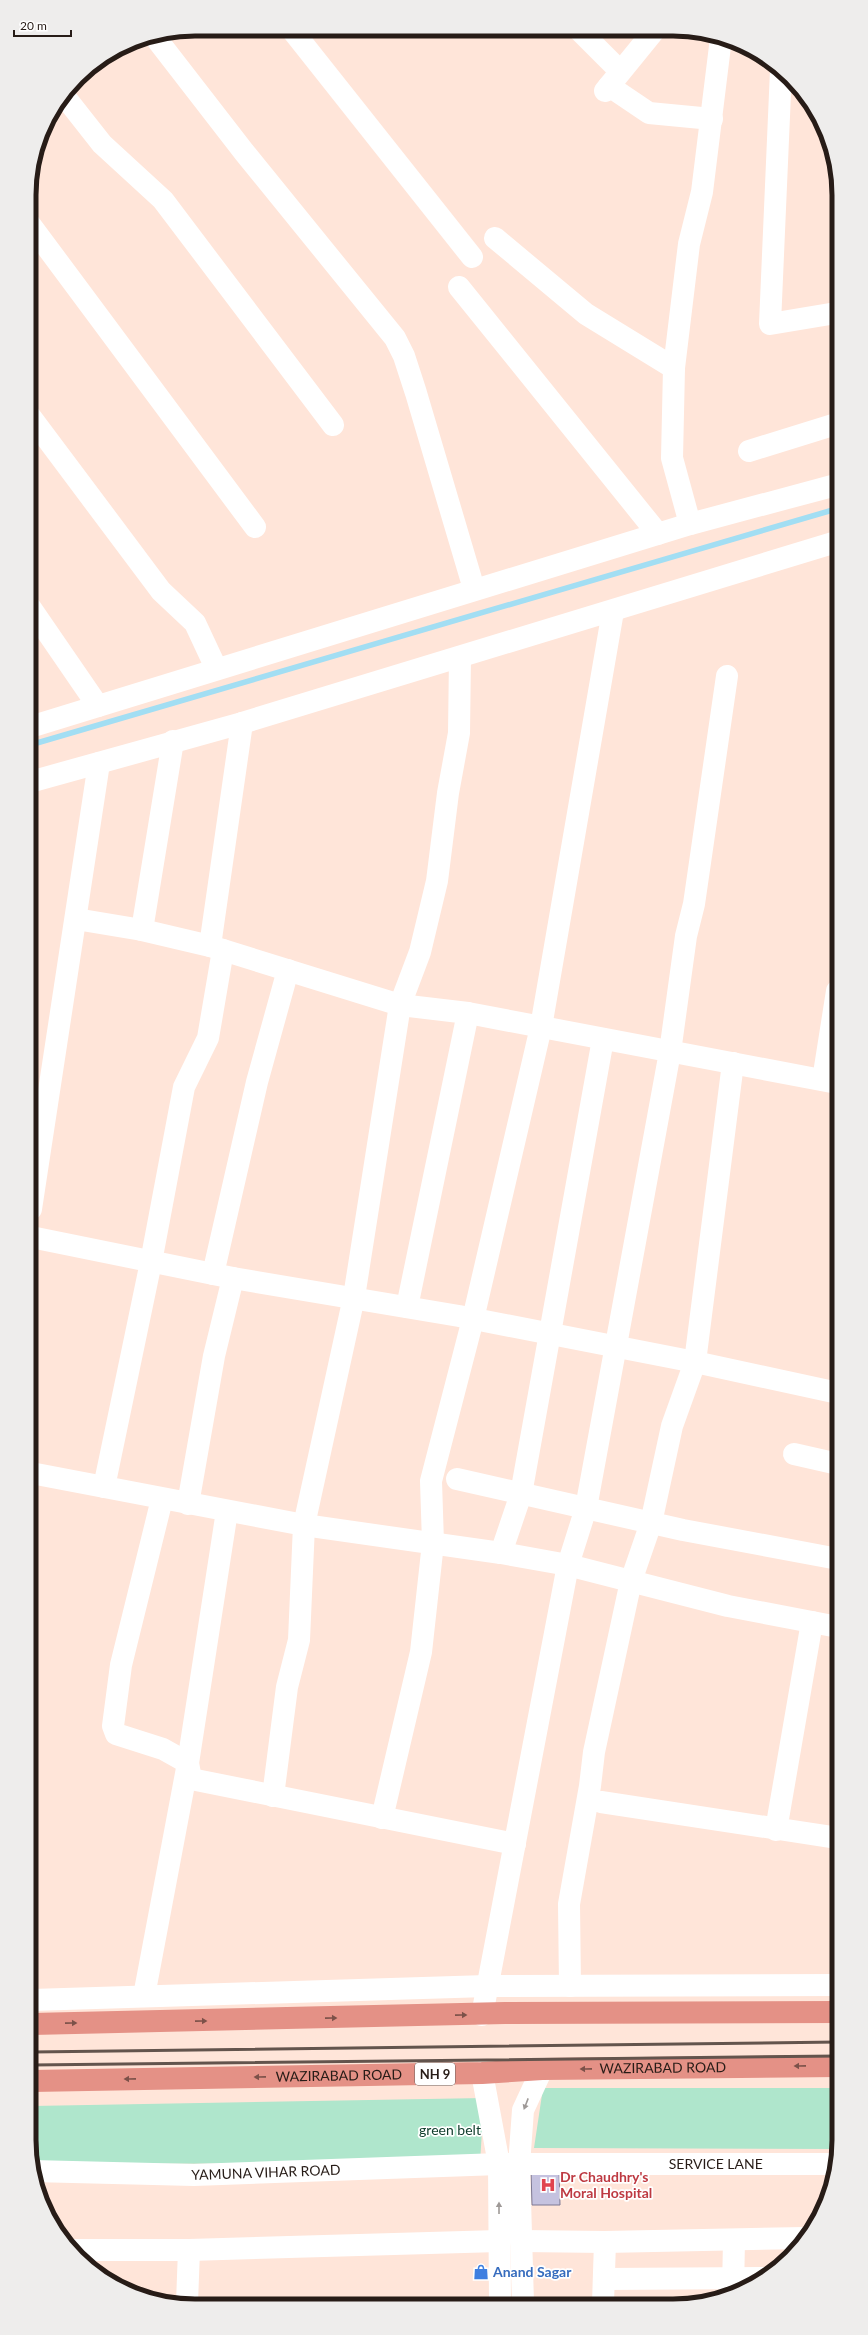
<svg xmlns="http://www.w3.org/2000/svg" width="868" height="2335" viewBox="0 0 868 2335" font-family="Lato,sans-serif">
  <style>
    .green { fill: #afe6cc }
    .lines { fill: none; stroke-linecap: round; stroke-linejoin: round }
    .stream { stroke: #a2def3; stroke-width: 5.5 }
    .building { fill: #c5c2df; stroke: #7c7993 }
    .minor { stroke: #fff; stroke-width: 22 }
    .highway { stroke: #e49186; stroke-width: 22 }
    .rail { stroke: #63544d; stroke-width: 3 }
    .oneway { fill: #7c5149 }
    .oneway2 { fill: #9e9997 }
    .labels { text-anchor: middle; stroke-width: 3.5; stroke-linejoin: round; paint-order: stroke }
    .shield { fill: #fff; stroke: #68605d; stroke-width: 1 }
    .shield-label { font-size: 13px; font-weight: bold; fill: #271c17 }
    .street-label { font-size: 14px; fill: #271c17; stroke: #fff }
    .park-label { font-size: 14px; fill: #12402f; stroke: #fff }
    .health-label { font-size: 14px; font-weight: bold; fill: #be3a42; stroke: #fff; text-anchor: start }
    .shop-label { font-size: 14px; font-weight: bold; fill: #366cbe; stroke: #fff; text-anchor: start }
    .rim { fill: none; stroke: #271c17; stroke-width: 5 }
  </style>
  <rect width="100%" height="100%" fill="#ffe5d9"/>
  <path class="green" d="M543,2088H839V2149L534,2148Z
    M484,2098L480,2163L32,2164V2106Z"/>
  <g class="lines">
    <path class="stream" d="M30,745L836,509"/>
  </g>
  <path class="building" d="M559,2169L560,2205H532L531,2170Z"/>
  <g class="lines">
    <g class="minor">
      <path d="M292,30L472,257"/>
      <path d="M580,31L620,71"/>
      <path d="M155,37L244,152L395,338L404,356L416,393L474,589"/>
      <path d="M781,70L770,324L836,313"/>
      <path d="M609,86L649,113L712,119"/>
      <path d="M605,91L653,32"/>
      <path d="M65,97L102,144L163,200L333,425"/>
      <path d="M29,223L255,527"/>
      <path d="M495,238L586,314L674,368"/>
      <path d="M459,287L658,534"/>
      <path d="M30,416L161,591L195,623L216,668"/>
      <path d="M749,451L836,424"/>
      <path d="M690,524L672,458L674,368L689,244L702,192L721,38"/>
      <path d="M30,607L98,706"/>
      <path d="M30,727L690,524L836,485"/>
      <path d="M30,782L242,723L836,542"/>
      <path d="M76,919L142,930L210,946L400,1005L468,1013L837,1083"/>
      <path d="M142,930L173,741"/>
      <path d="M210,946L242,723"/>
      <path d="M823,1080L837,991"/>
      <path d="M31,1209L99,763"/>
      <path d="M31,1237L233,1278L459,1316L695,1362L838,1393"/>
      <path d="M213,1274L257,1082L288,970"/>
      <path d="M407,1307L468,1013"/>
      <path d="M794,1454L838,1464"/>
      <path d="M31,1473L304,1525L501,1553L568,1565L728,1606L838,1627"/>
      <path d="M457,1479L683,1530L838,1559"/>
      <path d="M104,1487L151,1262L184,1087L208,1038L223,950"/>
      <path d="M162,1499L121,1665L113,1726L116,1734L163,1749L188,1763L191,1779L515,1844"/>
      <path d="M188,1504L214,1356L233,1278"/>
      <path d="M501,1553L521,1494L603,1039"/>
      <path d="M273,1796L287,1687L299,1640L304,1525L354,1297L400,1005L420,952L437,881L448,793L459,733L460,657"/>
      <path d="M601,1802L838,1838"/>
      <path d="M382,1818L421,1652L433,1543L431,1481L473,1319L541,1027L613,611"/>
      <path d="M776,1830L812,1622"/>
      <path d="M570,1986L569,1904L590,1786L594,1752L631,1581L651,1523L672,1426L695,1362L733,1063"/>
      <path d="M144,1996L188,1763L227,1511"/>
      <path d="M32,2000L487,1986L838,1985"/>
      <path d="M482,2015L568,1565L586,1508L670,1052L686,936L694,904L727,676"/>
      <path d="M482,2073L499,2164L500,2303"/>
      <path id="s1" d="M32,2171L194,2175L499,2164H836"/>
      <path d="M521,2241L605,2242L805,2238"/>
      <path d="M72,2250H189L499,2241"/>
      <path d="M604,2279L763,2278"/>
      <path d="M733,2292L734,2240"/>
      <path d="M187,2303L189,2250"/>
      <path d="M523,2303L519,2165L523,2110L542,2069"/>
      <path d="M603,2303L605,2242"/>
    </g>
    <g class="highway">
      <path d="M32,2024L505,2013L838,2012"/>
      <path id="s2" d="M32,2081L482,2073L542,2069L839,2066"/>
    </g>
    <path class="rail" d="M32,2052L838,2042
      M32,2065L839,2056"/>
  </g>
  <defs><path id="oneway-solid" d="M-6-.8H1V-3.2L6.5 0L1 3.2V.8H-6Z"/></defs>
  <g class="oneway">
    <use href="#oneway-solid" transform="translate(461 2015) rotate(-1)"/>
    <use href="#oneway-solid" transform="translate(331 2018) rotate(-1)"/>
    <use href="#oneway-solid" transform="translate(201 2021) rotate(-1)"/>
    <use href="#oneway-solid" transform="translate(71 2023) rotate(-1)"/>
    <use href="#oneway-solid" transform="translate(800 2066) rotate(179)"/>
    <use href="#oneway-solid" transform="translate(586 2069) rotate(179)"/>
    <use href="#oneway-solid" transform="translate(260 2077) rotate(179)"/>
    <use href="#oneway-solid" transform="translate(130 2079) rotate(179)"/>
  </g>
  <g class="oneway2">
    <use href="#oneway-solid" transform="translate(526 2104) rotate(111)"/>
    <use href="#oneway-solid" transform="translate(499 2208) rotate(-90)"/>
  </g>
  <defs>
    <symbol id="hospital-bare" viewBox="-9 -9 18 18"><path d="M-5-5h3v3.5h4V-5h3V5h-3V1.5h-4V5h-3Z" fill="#e0444e" stroke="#fff" stroke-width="2.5" paint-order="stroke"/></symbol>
    <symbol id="shop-bare" viewBox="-9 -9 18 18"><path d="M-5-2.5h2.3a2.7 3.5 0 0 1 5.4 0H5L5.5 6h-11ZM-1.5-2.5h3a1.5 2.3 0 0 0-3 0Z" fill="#3f7fe0" stroke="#fff" stroke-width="2.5" paint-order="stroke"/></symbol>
  </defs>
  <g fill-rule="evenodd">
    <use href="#hospital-bare" x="537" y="2174" width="22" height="22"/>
    <use href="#shop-bare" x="470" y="2261" width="22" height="22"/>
  </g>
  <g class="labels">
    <rect class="shield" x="415" y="2063" width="40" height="22" rx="3"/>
    <g class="shield-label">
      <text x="435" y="2079">NH 9</text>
    </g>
    <g class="street-label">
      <text dy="5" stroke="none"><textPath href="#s2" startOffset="631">WAZIRABAD ROAD</textPath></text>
      <text dy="5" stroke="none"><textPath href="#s2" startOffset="307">WAZIRABAD ROAD</textPath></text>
      <text dy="5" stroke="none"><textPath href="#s1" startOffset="684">SERVICE LANE</textPath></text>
      <text dy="5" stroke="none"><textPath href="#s1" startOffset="234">YAMUNA VIHAR ROAD</textPath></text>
    </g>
    <g class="park-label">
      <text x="450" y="2135">green belt</text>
    </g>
    <g class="health-label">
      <text x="560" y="2182">Dr Chaudhry's<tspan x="560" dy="16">Moral Hospital</tspan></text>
    </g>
    <g class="shop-label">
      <text x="493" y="2277">Anand Sagar</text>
    </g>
  </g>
  <path d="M0 0H868V2335H0ZM195 36H673A159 159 0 0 1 832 195V2140A159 159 0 0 1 673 2299H195A159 159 0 0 1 36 2140V195A159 159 0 0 1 195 36Z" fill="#eeedec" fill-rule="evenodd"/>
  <path class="rim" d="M195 36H673A159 159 0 0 1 832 195V2140A159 159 0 0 1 673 2299H195A159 159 0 0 1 36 2140V195A159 159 0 0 1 195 36Z"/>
  <path d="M14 30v6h57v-6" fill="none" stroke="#271c17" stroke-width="2"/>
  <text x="20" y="30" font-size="12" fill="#271c17" stroke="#ffffff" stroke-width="3" paint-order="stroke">20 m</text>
</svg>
